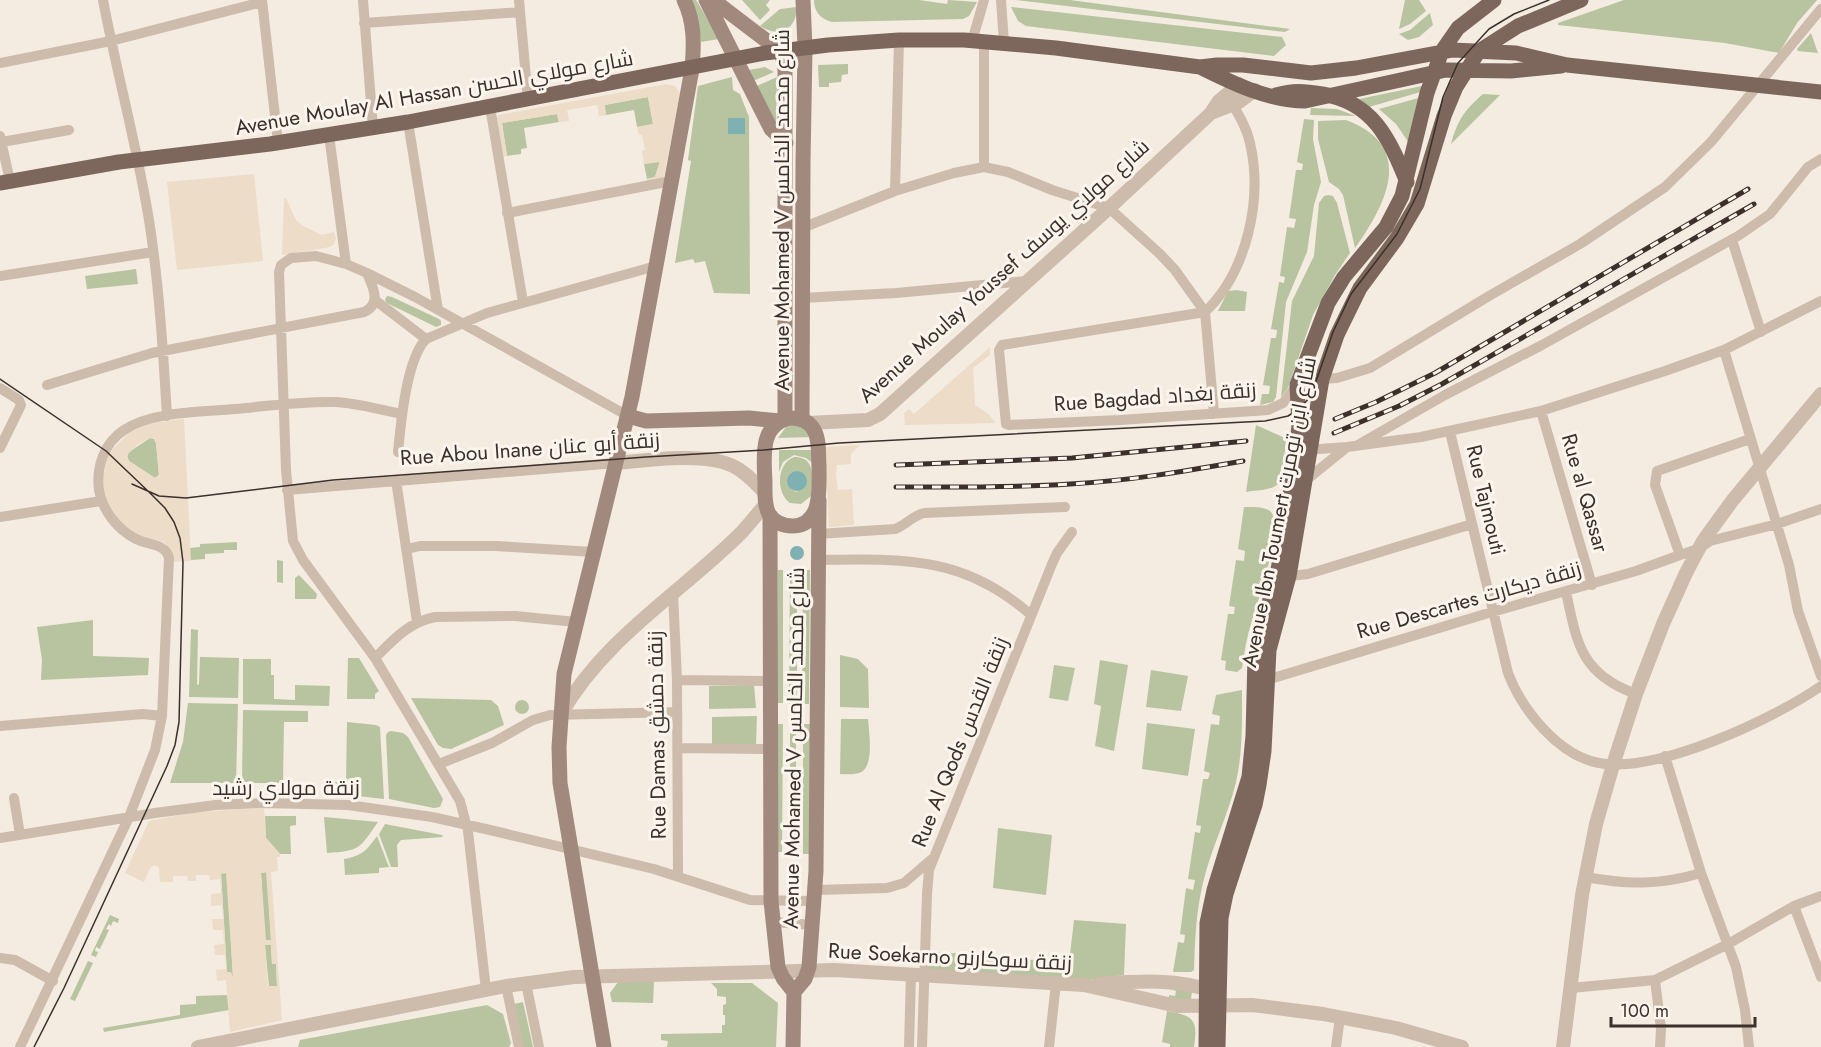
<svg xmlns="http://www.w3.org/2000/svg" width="1821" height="1047" viewBox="0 0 1821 1047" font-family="Jost,Cairo,sans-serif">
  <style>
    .green { fill: #b8c4a0; fill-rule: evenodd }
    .plaza { fill: #ecdcc8; fill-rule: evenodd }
    .water { fill: #7fb0b2 }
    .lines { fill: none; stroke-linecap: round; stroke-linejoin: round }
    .minor { stroke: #cdbbac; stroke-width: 10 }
    .tertiary { stroke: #cdbbac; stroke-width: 14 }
    .secondary { stroke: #a18a7d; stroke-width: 15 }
    .primary { stroke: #7d675c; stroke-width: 15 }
    .tram { stroke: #3b302b; stroke-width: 1.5 }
    .rail-casing { stroke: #3b302b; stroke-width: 5 }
    .rail { stroke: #fbf5ee; stroke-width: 3; stroke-dasharray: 9; stroke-linecap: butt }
    .labels { text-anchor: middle; stroke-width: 6; stroke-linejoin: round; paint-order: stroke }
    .street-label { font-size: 21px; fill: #3b302b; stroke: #fbf5ee }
  </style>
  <rect width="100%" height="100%" fill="#f4ebe1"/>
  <path class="green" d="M689,0H696L698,3L719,39L701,42L700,34Z
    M742,0H770L766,5L770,10L760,20Z
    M814,0H919L947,4L948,0L977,2L969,16L963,19L832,22C821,19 814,12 814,0Z
    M1016,0H1070L1290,29L1285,32Z
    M1405,0H1419L1426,11L1410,24L1399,29Z
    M1624,0H1817L1797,23L1779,53L1725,43L1558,25V23Z
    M797,7C796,30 780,38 760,26L780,9Z
    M1011,7L1282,37L1286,45L1274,56L1026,26L1018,21Z
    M1430,13L1433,25L1419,37L1408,40L1399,34L1410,30Z
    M1811,33L1818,53L1798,51L1797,49Z
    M848,64V74L842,75L841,82L829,83V87H819L818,65Z
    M765,67L774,72L753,81L749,70Z
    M732,77L733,90L740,94L749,117L750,294L714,293L705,261L695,263L693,259L675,263L691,161L688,160L698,86Z
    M777,77L776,125L757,86Z
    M1422,86L1424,91L1369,107L1359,99Z
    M1483,94L1500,95L1451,144C1458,119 1464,111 1483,94Z
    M648,97L653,124L637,127L634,110L606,115L604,105Z
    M1422,97L1409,143L1396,124L1379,109Z
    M1311,108L1337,109L1356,116L1310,115Z
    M557,114L559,122L524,128L527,148L521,149V154L507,156L502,123Z
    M1304,119L1314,120L1313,139L1321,182L1314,205L1307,252L1286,302L1276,397L1273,402L1260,405L1262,394H1269L1270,386L1263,385L1271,338H1276L1277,330L1271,329L1279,282L1284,283L1285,277L1280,276L1287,227L1294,228L1296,219L1289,218L1296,170H1302L1303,164L1297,162Z
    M1346,120C1416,146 1387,203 1355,248L1343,195L1339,189L1329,182L1318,139V121Z
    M660,161L655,177L647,179L644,164Z
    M1328,195L1333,196L1337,203L1350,253L1335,275L1313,315L1288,388L1281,397L1292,301L1314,256L1319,203L1324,196Z
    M136,269L138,284L87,289L85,276Z
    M1237,290L1247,292L1245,311H1218L1228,291Z
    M387,296L392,297L439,319L441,321V325L436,327L387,303L385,300Z
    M800,424L812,437L778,438L786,427Z
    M1256,425L1285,438L1286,443L1281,480C1276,491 1257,490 1246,492Z
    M150,438L154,439L156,443L159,475L155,478L129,461L127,457L129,452Z
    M779,450H814L811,462L806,458L794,455L783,462L779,472Z
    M794,457C817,457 812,479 811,496L801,504L790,503C776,493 776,464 794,457ZM798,471L806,477L797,492L791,489L787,481L791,473Z
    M1244,507C1252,507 1265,506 1271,512C1285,528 1253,614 1248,635C1245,646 1244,657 1242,668L1237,672L1225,670L1226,661L1221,660L1228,614H1234L1235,607L1229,606L1236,560L1244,561L1245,551L1238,549Z
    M237,542V550H224V553L205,554V559L190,560V548L200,547V544Z
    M277,560L283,561V583L277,582Z
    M778,570H783V703H777Z
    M790,570H797V704H789Z
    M803,570H810L809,704H802Z
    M299,575L317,594L316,599H295V578Z
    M93,620V656L149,658L148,675L41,680L42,660L37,627Z
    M191,629L198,630L197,685L199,684L200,657L239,658L238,698L189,697Z
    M840,655L858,659L868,669L869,708L840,707Z
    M348,658H359L379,691L375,694V699H347Z
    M243,659H271V675H274V699L295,700V685L330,686L329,706L243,704Z
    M1100,660L1128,665L1114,751L1095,746L1101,706L1094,704Z
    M1054,665L1075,668L1068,701L1049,698Z
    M1151,670L1188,676L1181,711L1146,707Z
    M754,685L756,708L709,709V686Z
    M1242,690C1242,720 1243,752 1236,782C1228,816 1211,848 1203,883C1196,912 1195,940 1194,970L1191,972H1173L1178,942L1184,943L1185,935L1180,934L1186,888L1193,890L1195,880L1188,879L1195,832L1200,833L1201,826L1196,825L1203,779H1208L1210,773L1204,771L1211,724L1219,725L1220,716L1212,714L1216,695Z
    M411,698L491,700L498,706L504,725L451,749L443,748L438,745Z
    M515 707a7 7 0 1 1 14 0a7 7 0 1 1-14 0Z
    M188,703L238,704L236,783H170L183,742Z
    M243,710L308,711V722H284L283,783H242Z
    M757,716L756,744L712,745V717Z
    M841,719H868C869,733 875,768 859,773C853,775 846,774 840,774Z
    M347,722L376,725L380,727L384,799L332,793V782H346Z
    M1147,723L1195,729L1188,776L1142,769Z
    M777,724H783L782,852H777Z
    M790,724H796V853H790Z
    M803,724H810V854H803Z
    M391,731L403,733L408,737L443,799L440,807L434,808L389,799L386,735L388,732Z
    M265,816H296V825L290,826L291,854H280L266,838Z
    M324,817L378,822C359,849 360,851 327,853Z
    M385,824L442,835L443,837L401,840L397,845L398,867H391L379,834Z
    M998,828L1052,835L1046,895L993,888Z
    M377,836L389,867L379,868V873L345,875L344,859C362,856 367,850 377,836Z
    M267,872L271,940H265L261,873Z
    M221,873H227L233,977L227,973Z
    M110,915L119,919L118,923L113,921L111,926L109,924L106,929L109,930L100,949L96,947L95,951L98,952L96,957L91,955Z
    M1074,920L1126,924L1124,975L1082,981L925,972L928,951L1069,963Z
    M265,945H271L272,963H276L277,986L269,987Z
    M88,961L93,963L75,1001L70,999Z
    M618,982H654L653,1003L612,1002L610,993Z
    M711,983H752L778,1003L776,1047H667L668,1041L661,1040V1034L722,1033V1025H725V1015H723V1005L726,1004V997L717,996V989Z
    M1170,989L1192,991L1191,1000H1169V995L1175,996L1176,991Z
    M227,995L229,1010L104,1032L103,1028L180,1015V1005L196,1004V996Z
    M523,1002L533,1047H523L514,1004Z
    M487,1005L503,1014L511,1043L509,1047H298L300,1040Z
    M1167,1011C1194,1016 1198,1019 1194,1047H1170V1044L1162,1042Z"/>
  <path class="plaza" d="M666,84L675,86L680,93L664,177L658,182L648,184L647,179L655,177L660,162L644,164L642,151L645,150L642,135H639L637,127L653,124L648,97L605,105L606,115L599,116L597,105L567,110L569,121L559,122L557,114L502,123L507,156L501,157L497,118L499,115Z
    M254,174L263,261L177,270L167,182Z
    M284,198H286L296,220L303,226L322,235L334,232L336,239L334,244L330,247L282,255Z
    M990,347V355L973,368L975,405L987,413L996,423L905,425L904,413L909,409L914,414Z
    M184,419L191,561L172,562L171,551L164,542L135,534L116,519L105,498L103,478L107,459L112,450L130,432L153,423ZM150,438L154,439L156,443L159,475L155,478L129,461L127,455L138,444Z
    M860,445L851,454V464L837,465L836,474L838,490L852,489L854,525L829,527L825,447Z
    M238,809H264L266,838L280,854V857H277L278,871L271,872L282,1020L230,1032L226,980L217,981L216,970L226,969L225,955H215L214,945L224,944L223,930H213L212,919H223L222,905L211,906V894L221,893L220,879L210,880L209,875H196V881H188L187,876H173V882H160L159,868L155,865L150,868L144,882L125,873L149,821L191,813ZM266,872L271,940H266L261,873ZM226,873L233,977L231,972H227L221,874ZM265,945H271L272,964H276L277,986H268Z"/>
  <path class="water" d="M728,118H745V134H728Z
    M787 481a10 10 0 1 1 20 0a10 10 0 1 1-20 0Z
    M790 553a7 7 0 1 1 14 0a7 7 0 1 1-14 0Z"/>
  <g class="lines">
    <path class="minor" d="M103,0C117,74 137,146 149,220C159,284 163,350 167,416
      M262,0L278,143
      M363,0L373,128
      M519,0L528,100
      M1001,0L1004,43
      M364,23L520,12
      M972,41L984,0
      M984,42V167
      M0,63L111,41L262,2
      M490,107L523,302
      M408,122L438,310
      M329,135L346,264
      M0,136L10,181
      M2,142L69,130
      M895,191L899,40
      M507,213L671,181
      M802,228L895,191L954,173L984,167L1008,172L1052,190L1109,208L1160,254L1175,270L1205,312L1214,414
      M1732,240L1761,332
      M0,276L153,252
      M801,298L896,293L1026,281
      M375,300L426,339
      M1205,312L1002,345L999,350L1006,424L1009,425L1120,420L1268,410L1283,403L1297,385
      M1205,312C1247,272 1263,199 1250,143C1247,129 1240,117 1233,105
      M1724,350L1789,565L1798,611L1821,676
      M1322,379L1337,378L1370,368L1489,296L1580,244L1665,187L1711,142L1821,9
      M47,385L152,353L364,312C382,304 373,287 367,273
      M0,388L19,400L21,405L0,448
      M1541,411L1592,585
      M1450,432L1508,673C1522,710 1559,756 1599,763C1656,774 1774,719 1821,686
      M1750,439L1657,471L1655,485L1680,555L1698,549L1710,541L1777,524L1821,509
      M1356,446L1445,395L1542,345L1738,236L1770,214L1808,167L1821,159
      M1305,450L1347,447L1421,437L1541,411L1665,371L1724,350L1821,301
      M398,452C401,423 406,360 426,339L487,313L656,266
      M396,480L417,622
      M1305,481L1347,447
      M287,490L616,463
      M0,517L101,501
      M818,534L895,529C906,525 912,516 924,513L1065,507
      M407,549L420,546H496L593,552
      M818,560C903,559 963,555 1031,615
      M1289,576L1308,574L1472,524
      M1566,592C1577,644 1581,674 1636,694
      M673,593L677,680L678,876
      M375,658C393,640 409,622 435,617L515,616L576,622
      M677,680L771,681
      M1267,680L1492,612L1636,571L1680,555
      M0,726L143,714L162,716
      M678,748L771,749
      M1665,756L1701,873L1736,967L1745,1010L1749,1047
      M439,764L492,743L533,720L550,715L677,712
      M14,798L20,835
      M0,838L155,813L216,805L263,803L348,805L432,817L490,830L654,869L750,900L815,901
      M1586,877C1627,885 1661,885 1701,873
      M816,890L887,888L904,883L932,859
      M1794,906L1821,977
      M772,922L813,925
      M0,958L15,960L53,981
      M1655,980L1661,1029L1660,1047
      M526,983L539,1047
      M506,986L519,1047
      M1571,988L1655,980L1728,944L1794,906L1821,896
      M486,990L468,831L460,801L375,658L303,560L293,541L286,470L279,272L281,265L291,258L316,256L346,264L367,273L415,297L628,416
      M20,1047L129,817L155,750L162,716L169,558C165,543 148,545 136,539C118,530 102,510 99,490C96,467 104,443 124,430C153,411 201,412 235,409C268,406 302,401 335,402C358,403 380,410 402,414
      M909,1047L911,974
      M922,1047L927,894L929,870L1052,564L1057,553L1072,532
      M1049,1047L1056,983
      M1336,1047L1340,1017"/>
    <path class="tertiary" d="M1211,113L1239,102L1255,90
      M808,423L868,420L880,414L1109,208L1211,113L1219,101L1239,84
      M616,463C648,460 704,452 733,466C746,472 755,483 765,493
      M561,714C604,638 682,592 742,532C750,523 758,513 766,504
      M1098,984C1139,981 1177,978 1216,992
      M198,1047L506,986L574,977L834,970L1084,985L1177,1006L1252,1005L1323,1014L1396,1028L1462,1047
      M1563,1047L1582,895L1596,824L1613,765L1636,694L1663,624L1686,573L1703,541L1732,501L1821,394"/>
    <path class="secondary" d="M706,0L771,129L786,143
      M713,0L780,51L785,64V419
      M628,416L646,421L749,418L780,421
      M791,418C801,418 809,421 814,430C820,440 818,455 819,466C819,487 823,525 793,526C783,526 774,522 769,514C764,505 765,492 765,482C764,458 759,423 791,418Z
      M802,420L803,163L805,48L803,0
      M770,516L771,901L778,967L783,978L794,992L793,1047
      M794,992L805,979L809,967L816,871L819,500
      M604,1047L560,783L559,747L564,674L632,397L692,69C694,45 695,23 684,0"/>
    <path class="primary" d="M1200,67C1232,83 1269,101 1305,101L1446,70L1511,71L1561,66
      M1276,95C1293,90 1305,91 1322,94C1373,102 1389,138 1407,182
      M0,183L119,162L270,144L408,122L765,53L828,45L899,40H964L1056,48L1200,67L1217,65H1243L1311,73L1356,68L1453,50L1516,53L1567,65L1821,92
      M1206,1047L1207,923L1214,890L1249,777L1253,736L1255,657L1258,640L1276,579L1285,535L1299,426L1297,385L1328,303L1344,277L1386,227L1402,196L1427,93L1442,51L1458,28L1494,0
      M1218,1047L1221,918L1226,894L1255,805L1259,785L1264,751L1269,650L1289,576L1322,379L1337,335L1360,288L1397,238L1417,204L1444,116L1456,87L1479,51L1518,26L1581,0"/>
    <path class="tram" d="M0,379L106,451L150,493L165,508L174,522L180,538L183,562L179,722L175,745L167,766L64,988L34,1047
      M132,484L159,496L186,498L333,480L646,457L764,450L839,443L1265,421L1288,416L1299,409L1311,396L1333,332L1351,294L1397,234L1420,189L1443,97L1458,63L1489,29L1514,14L1549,0"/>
    <defs>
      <path id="rail" d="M1335,419L1376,402L1435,373L1748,189
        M1334,433L1399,406L1442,384L1754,204
        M896,465L1072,458L1246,441
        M896,487C954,487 1012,488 1070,484C1129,481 1186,471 1243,461"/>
    </defs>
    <use href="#rail" class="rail-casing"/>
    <use href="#rail" class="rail"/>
  </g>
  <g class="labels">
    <g class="street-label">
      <text transform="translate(434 93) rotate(-10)" y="7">Avenue Moulay Al Hassan شارع مولاي الحسن</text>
      <text transform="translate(782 210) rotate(-90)" y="7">Avenue Mohamed V شارع محمد الخامس</text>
      <text transform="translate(1004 271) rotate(-42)" y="7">Avenue Moulay Youssef شارع مولاي يوسف</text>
      <text transform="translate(1155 397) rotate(-4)" y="7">Rue Bagdad زنقة بغداد</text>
      <text transform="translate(530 449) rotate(-4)" y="7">Rue Abou Inane زنقة أبو عنان</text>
      <text transform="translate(1585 493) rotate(74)" y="7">Rue al Qassar</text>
      <text transform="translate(1486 500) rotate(77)" y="7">Rue Tajmouti</text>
      <text transform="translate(1279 512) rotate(-79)" y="7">Avenue Ibn Toumert شارع ابن تومرت</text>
      <text transform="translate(1469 600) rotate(-16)" y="7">Rue Descartes زنقة ديكارت</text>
      <text transform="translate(657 735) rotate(-91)" y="7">Rue Damas زنقة دمشق</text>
      <text transform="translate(960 742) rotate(-68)" y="7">Rue Al Qods زنقة القدس</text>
      <text transform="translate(794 748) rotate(-89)" y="7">Avenue Mohamed V شارع محمد الخامس</text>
      <text x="286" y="795">زنقة مولاي رشيد</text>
      <text transform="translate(950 957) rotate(3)" y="7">Rue Soekarno زنقة سوكارنو</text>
    </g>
  </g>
  <path d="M1611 1017v9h144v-9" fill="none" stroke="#3b302b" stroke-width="3"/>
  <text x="1620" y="1017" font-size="18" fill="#3b302b" stroke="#fbf5ee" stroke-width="4.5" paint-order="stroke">100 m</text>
</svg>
